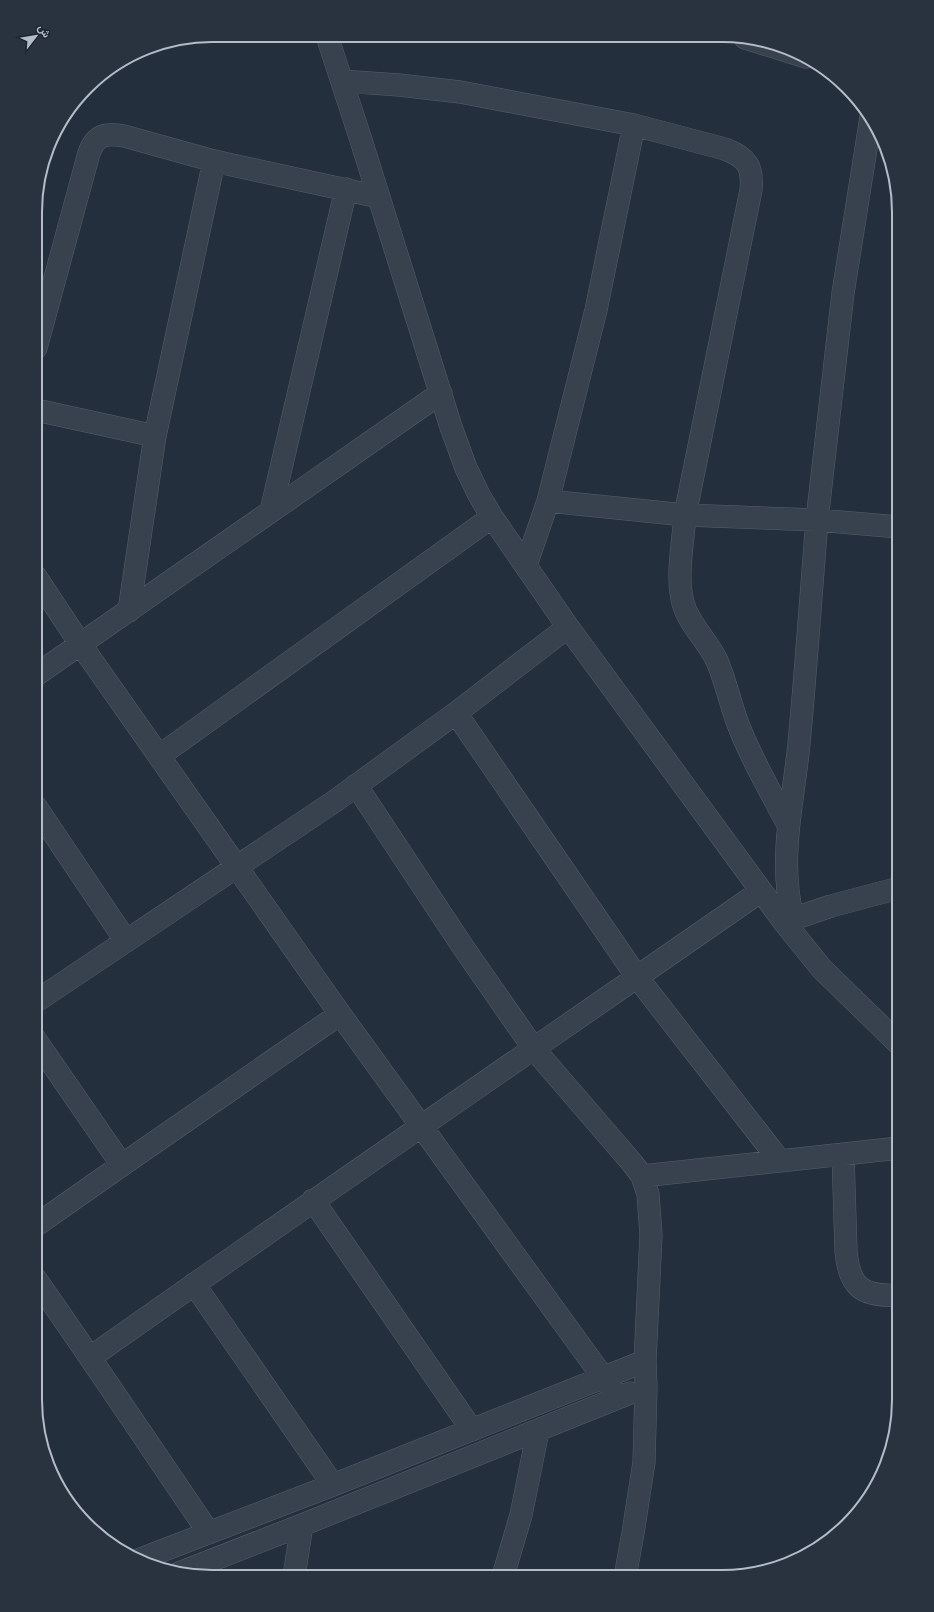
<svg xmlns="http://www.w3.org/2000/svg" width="934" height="1612" viewBox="0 0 934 1612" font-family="'Varela Round',Vazirmatn,sans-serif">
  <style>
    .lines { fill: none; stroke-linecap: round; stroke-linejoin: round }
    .minor-casing { stroke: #565f6c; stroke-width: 23 }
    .minor { stroke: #38414e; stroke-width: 22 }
    .rim { fill: none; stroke: #b4bcc9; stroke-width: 2 }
  </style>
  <rect width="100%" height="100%" fill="#242f3e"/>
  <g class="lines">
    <defs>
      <path id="minor" d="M327,36L360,137L451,427L466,468L479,495L492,517L568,627L784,922L822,969L899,1044
        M745,38L806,57
        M342,81L399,85L460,92L634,125L725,149C748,158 753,167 751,190L685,515L548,501L596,310L634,125
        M36,348L89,153C96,134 106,133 124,136L214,161L379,197
        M36,410L155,436
        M271,511L346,189
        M526,565L548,501
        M36,577L81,645L340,1014L618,1398
        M129,611L155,436L214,161
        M36,675L441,393
        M456,713L637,977L780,1161L899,1148
        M159,756L492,517
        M356,785L463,947L534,1049L633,1164L642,1176L648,1194L651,1235L645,1361L646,1387L644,1462L633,1533L625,1577
        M36,807L126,941
        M788,825C771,792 751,759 738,724C730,703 726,682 717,661C708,641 689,625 683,603C676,575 683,544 685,515L817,520L843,293L871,117
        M793,919C778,859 793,803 799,744C806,669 811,594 817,520L899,527
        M784,922L831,906L899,888
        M35,1002L335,801L456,713L568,627
        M35,1039L122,1165L340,1014
        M843,1154L846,1251C849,1288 863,1297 899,1295
        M642,1176L780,1161
        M313,1200L472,1430
        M35,1226L122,1165
        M35,1278C94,1362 151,1448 209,1533
        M194,1284L333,1485
        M91,1357C313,1200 538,1046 761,891
        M138,1560L333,1485L645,1361
        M179,1573L302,1525L630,1393
        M294,1576L302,1525
        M503,1576L521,1515L538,1431"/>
    </defs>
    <use href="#minor" class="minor-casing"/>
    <use href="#minor" class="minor"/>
  </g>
  <path d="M0 0H934V1612H0ZM212 42H722A170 170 0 0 1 892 212V1400A170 170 0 0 1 722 1570H212A170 170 0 0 1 42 1400V212A170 170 0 0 1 212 42Z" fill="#29323f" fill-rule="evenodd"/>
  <path class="rim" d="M212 42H722A170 170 0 0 1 892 212V1400A170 170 0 0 1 722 1570H212A170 170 0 0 1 42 1400V212A170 170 0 0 1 212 42Z"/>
  <g transform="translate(36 36) rotate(59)" stroke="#1d2633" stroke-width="3" paint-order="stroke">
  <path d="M0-3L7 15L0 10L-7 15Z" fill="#b4bcc9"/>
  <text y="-6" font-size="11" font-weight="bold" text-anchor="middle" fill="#b4bcc9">ش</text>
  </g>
</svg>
